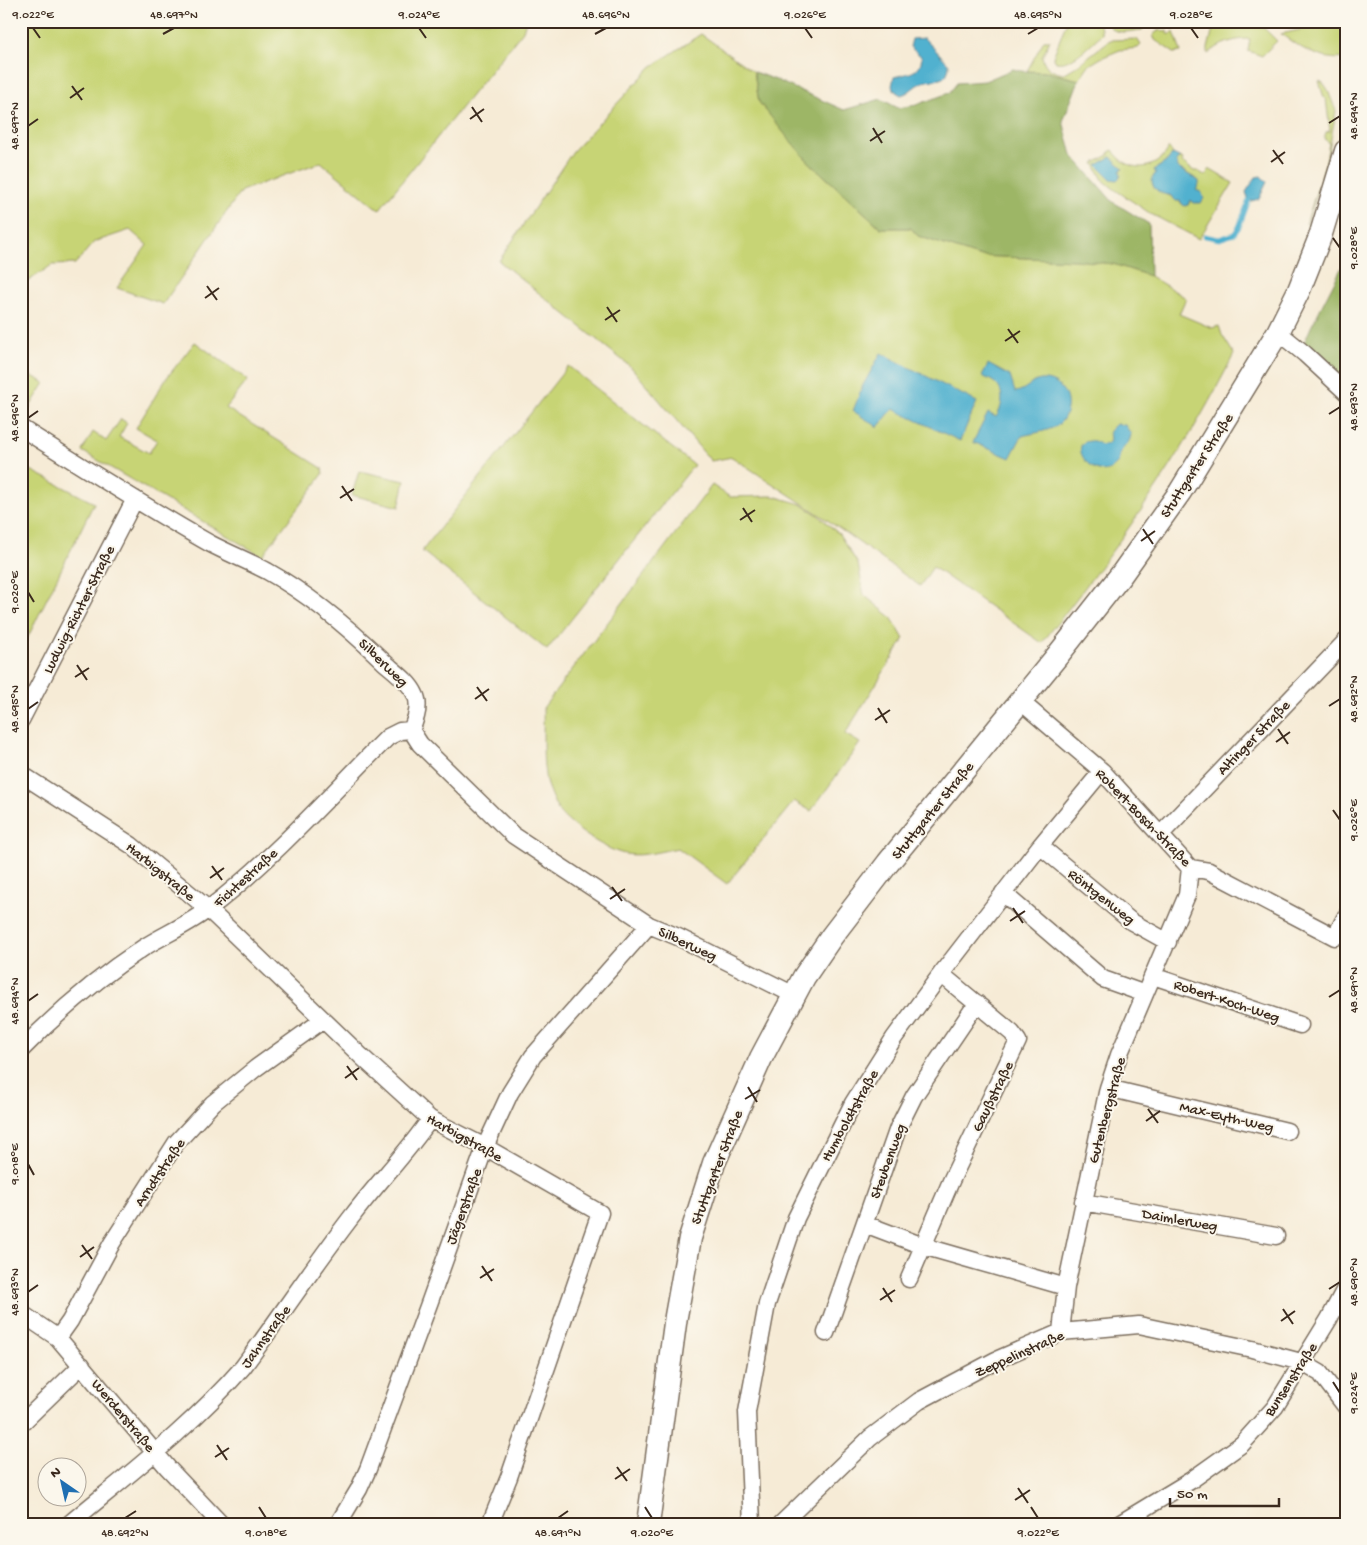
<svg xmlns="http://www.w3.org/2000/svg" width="1367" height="1545" viewBox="0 0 1367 1545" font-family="'Gochi Hand',sans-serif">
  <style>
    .green { fill: #c7d475; stroke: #817f4a }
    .forest { fill: #9db666; stroke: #6c7042 }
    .water { fill: #51b1cf; stroke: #466e76 }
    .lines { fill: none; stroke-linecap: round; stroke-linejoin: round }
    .stream { stroke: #51b1cf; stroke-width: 4.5 }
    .minor-casing { stroke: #7c6e5e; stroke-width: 19 }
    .secondary-casing { stroke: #7c6e5e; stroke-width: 25 }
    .minor { stroke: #fff; stroke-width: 16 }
    .secondary { stroke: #fff; stroke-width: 22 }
    .ticks { fill: none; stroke: #3b2a1e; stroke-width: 2 }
    .labels { text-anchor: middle; stroke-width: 4; stroke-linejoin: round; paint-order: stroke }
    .street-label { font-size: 15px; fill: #3b2a1e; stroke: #fbf7ec }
    .neatline { fill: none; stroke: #3b2a1e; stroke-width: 2 }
    .ticks-label { font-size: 12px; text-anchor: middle; fill: #3b2a1e }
  </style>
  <rect width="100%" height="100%" fill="#fbf7ec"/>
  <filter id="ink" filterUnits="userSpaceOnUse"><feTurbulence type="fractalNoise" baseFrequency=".02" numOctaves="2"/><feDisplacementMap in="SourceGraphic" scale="10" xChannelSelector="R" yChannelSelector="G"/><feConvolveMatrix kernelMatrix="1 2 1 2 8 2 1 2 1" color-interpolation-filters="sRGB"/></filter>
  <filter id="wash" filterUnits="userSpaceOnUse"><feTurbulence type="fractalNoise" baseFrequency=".0096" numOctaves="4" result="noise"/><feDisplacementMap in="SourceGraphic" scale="20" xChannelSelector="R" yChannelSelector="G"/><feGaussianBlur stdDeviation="1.12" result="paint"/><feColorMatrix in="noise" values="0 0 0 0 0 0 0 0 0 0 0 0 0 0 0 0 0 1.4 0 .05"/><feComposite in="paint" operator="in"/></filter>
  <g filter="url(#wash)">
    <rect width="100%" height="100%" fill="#f6ebd6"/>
    <path class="green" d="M21,21H526L523,31L379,210L321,162L241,191L163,304L117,288L147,245L130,230L94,242L75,264L52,265L21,286Z
      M1067,21H1099L1102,34C1090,44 1073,65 1056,62L1053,57Z
      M1107,21H1146L1142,30C1130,31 1111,37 1107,21Z
      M1215,21H1254L1263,27L1277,41L1262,56L1248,51L1250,39C1233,39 1221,43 1208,54V48Z
      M1321,21H1346V58C1322,62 1300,48 1281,34L1308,28Z
      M1159,30L1167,31V34H1172L1174,32L1181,52L1174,53L1155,40L1153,35Z
      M701,34L754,72L759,102L808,161L881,228H911L918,236L978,256L1076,260L1113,264L1150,276L1186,298L1179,314L1212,328L1219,326L1222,335L1234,354C1181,461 1115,550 1042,643L933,567L920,586L823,517L732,457L711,461L631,367L499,261L573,151L651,67Z
      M1137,39L1141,45L1138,48L1120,50L1101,58L1088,66L1079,80L1047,72L1027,71L1044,40H1050L1042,57C1046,69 1051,71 1063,74L1075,67L1110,40Z
      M1319,81L1322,82L1327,88L1336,111L1327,161L1307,224H1306L1326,161L1329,142L1324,139L1326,132L1330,131L1326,99L1324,98Z
      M1169,148L1173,154L1166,162L1154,170L1156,173L1154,175V188C1164,194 1176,197 1184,206L1188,205L1196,190L1198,180L1178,168L1176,162L1179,157L1183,159L1182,162L1194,171H1198L1206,176L1209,169L1233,183L1199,239L1151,214L1114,189L1103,180L1094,163L1109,155V152L1113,150C1128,174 1156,172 1169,148Z
      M195,342L248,380L226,408L322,468L323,474L262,556L82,451L93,432L106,441L121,419L127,423L119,437L149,453L157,440L136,428L165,380Z
      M568,366L694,465L547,650L422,551Z
      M21,370L45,383L24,416L21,415Z
      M21,465L94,503L21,651Z
      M359,471L405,481L399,507L352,495Z
      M712,485L730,497L773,496L801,504L818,515L839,534L858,564L864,595L891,617L904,639L845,734L860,743L811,811L794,801L727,884L678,848C661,851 643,857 625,854C605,850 573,828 560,813C555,806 550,793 547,785C541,763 544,730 543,708Z"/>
    <path class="forest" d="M1013,69L1021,71L1047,72L1079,80L1063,121L1072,155L1113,202L1149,224L1150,276L1113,264L1076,260L978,256L918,236L911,228H881L808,161L788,138L759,102L754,72L776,80L844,110L881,99L898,108L916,105L949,93L957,83L985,81Z
      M1346,259V380L1302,348L1311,327Z"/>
    <path class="water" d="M924,38L949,64C948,86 933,76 919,84C912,88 909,93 901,95L896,92L892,86L894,77C908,73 920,74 922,57L910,47L912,39Z
      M1173,154L1179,157L1176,162L1178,168L1199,181V185L1196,190L1201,192L1204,198L1201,203H1194L1190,200L1188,205L1184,206L1180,201H1176L1170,195C1159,195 1145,184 1156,173L1154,170L1166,162Z
      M1111,157L1123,168L1120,171L1121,176L1117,180L1111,179L1097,165Z
      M1261,176L1267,182L1259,199L1251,201L1248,198L1246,192L1256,177Z
      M881,353L977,402L960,441L893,409L878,427L853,411L862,387Z
      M988,364L1010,376L1015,392C1027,391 1032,378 1046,380C1066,383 1074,406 1061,422C1054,431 1033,433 1022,436L1010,458L973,442L988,413L996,417C1002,408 1005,394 997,385C994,381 986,378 982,376Z
      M1116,424L1125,425L1131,434C1130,443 1126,444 1121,451C1118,455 1120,461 1116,465C1095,486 1065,442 1090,441C1094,440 1097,442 1100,445L1108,444L1110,440L1109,431Z"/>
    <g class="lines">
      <path class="stream" d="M1205,236L1219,239L1234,234L1239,227L1249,200"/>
    </g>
  </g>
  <g filter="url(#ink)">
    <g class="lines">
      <defs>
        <path id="minor" d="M1278,332L1305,354L1346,392
          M21,428C83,467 145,507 209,543C228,553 248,561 267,571C310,595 348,627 383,661C394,671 409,681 415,694C421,705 416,719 411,730
          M1020,701L1102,771L1190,868L1209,871L1335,937L1346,916
          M21,720L135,499
          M411,730L420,744L513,835L649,925L678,937L794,995
          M21,774L131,845L208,909L361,1056L430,1119L485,1147L600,1213L509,1477L490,1524
          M1161,834L1346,641
          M1040,846L1132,922L1168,942
          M1003,893L1103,979L1145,994
          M1153,976L1300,1025
          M21,1050C58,1012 99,977 143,948C165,934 190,924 211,907C275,857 330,795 388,737L400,731L411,730
          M1108,1088L1287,1131
          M1083,1202L1276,1236
          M865,1224L923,1246L1066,1287
          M909,1279L951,1181L1018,1041L1012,1033L941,974
          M21,1313L58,1338L168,1468L221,1524
          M1061,1332L1066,1287L1108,1088L1119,1055L1187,895L1190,868
          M826,1333L898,1128L914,1096L977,1003
          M58,1338L70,1321L112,1243L176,1143L213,1103L256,1068L323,1020
          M21,1424L82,1365
          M69,1524C129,1474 192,1426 243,1367C280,1317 315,1264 353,1215C378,1182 407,1153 430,1119
          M338,1524L359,1489L368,1469L430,1301L485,1147L510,1093L533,1056L649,925
          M752,1524L747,1412L767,1304L796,1218L853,1103L894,1038L941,974L1040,846L1102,771
          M781,1524L870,1438L919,1401L996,1360L1061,1332L1139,1325L1252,1349L1301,1362L1320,1373L1346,1407
          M1119,1524L1190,1481L1242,1444L1275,1407L1329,1319L1346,1287"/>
        <path id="secondary" d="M648,1524L676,1316L690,1238L714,1163L761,1058L804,977L832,936L888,863L1058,655L1121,575L1180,492L1278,332L1299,290L1320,237L1346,151"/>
      </defs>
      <use href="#minor" class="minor-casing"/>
      <use href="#secondary" class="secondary-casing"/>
      <use href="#minor" class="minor"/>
      <use href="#secondary" class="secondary"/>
    </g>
  </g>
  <path class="ticks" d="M33,28L40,38M419,28L426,38M805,28L812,38M1191,28L1198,38M163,34L174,28M595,34L606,28M1028,34L1038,28M72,86L82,100M70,98L84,88M472,107L482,122M470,119L484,109M1329,123L1340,116M28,126L38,119M873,128L882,143M870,141L885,131M1273,150L1283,164M1271,162L1285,152M1333,238L1340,248M207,286L217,300M205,298L219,288M607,307L617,322M605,320L620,310M1008,329L1018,343M1005,341L1020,331M1329,414L1340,407M28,418L38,411M342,486L352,501M340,498L354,489M743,508L752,522M740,520L755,510M1143,529L1153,544M1141,541L1155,531M28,592L34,602M77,665L87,680M75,677L89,668M477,687L487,701M475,699L489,689M1329,706L1340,699M878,708L887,723M28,709L38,702M875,720L890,710M1278,729L1288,744M1276,742L1290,732M1333,810L1340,820M212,866L222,880M210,878L224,868M612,887L622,901M610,899L625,889M1013,908L1023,923M1010,921L1025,911M1329,997L1340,990M28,1001L38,994M347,1066L357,1080M345,1078L359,1068M748,1087L757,1102M745,1099L760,1090M1148,1109L1158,1123M1146,1121L1160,1111M28,1164L34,1175M82,1245L92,1259M80,1257L94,1247M482,1266L492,1281M480,1278L494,1269M883,1288L892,1302M1329,1289L1340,1282M28,1292L38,1285M880,1300L895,1290M1283,1309L1293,1324M1281,1321L1295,1311M1333,1382L1340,1393M217,1445L227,1460M215,1457L229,1448M617,1467L627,1481M615,1479L630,1469M1018,1488L1028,1503M1015,1500L1030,1490M259,1507L266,1518M645,1507L652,1518M1031,1507L1038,1518M125,1518L136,1511M558,1518L568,1511"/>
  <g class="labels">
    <g class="street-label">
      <text transform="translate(1196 465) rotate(-57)" y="5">Stuttgarter Straße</text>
      <text transform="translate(78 609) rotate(-63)" y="5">Ludwig-Richter-Straße</text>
      <text transform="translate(384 662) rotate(44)" y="5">Silberweg</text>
      <text transform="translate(1253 737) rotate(-46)" y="5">Altinger Straße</text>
      <text transform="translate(932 810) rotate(-51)" y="5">Stuttgarter Straße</text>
      <text transform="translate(1144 817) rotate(46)" y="5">Robert-Bosch-Straße</text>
      <text transform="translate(161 871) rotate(39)" y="5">Harbigstraße</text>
      <text transform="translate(245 877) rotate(-42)" y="5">Fichtestraße</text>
      <text transform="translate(1102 896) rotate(38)" y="5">Röntgenweg</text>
      <text transform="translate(688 943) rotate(25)" y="5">Silberweg</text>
      <text transform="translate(1227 1000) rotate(18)" y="5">Robert-Koch-Weg</text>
      <text transform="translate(992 1096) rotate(-64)" y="5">Gaußstraße</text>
      <text transform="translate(1106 1110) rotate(-75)" y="5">Gutenbergstraße</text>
      <text transform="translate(849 1115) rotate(-61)" y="5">Humboldtstraße</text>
      <text transform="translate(1227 1116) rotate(13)" y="5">Max-Eyth-Weg</text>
      <text transform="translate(465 1137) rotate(29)" y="5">Harbigstraße</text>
      <text transform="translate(887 1161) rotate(-70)" y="5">Steubenweg</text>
      <text transform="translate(716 1167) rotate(-69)" y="5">Stuttgarter Straße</text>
      <text transform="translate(159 1172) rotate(-56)" y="5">Arndtstraße</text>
      <text transform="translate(463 1206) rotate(-70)" y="5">Jägerstraße</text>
      <text transform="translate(1180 1219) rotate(10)" y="5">Daimlerweg</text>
      <text transform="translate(265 1336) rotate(-54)" y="5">Jahnstraße</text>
      <text transform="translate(1019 1353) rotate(-24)" y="5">Zeppelinstraße</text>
      <text transform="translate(1290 1379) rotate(-57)" y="5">Bunsenstraße</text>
      <text transform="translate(124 1415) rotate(50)" y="5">Werderstraße</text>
    </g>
  </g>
  <rect width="1367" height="1545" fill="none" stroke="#fbf7ec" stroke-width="55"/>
  <g transform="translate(62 1482) rotate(326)"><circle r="24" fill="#fbf7ec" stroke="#aea59a"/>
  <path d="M0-4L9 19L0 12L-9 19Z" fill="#1f6fb2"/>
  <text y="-8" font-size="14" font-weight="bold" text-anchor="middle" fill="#3b2a1e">N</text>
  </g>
  <path d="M1170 1498v8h109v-8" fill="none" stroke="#3b2a1e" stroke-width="2.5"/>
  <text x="1177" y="1498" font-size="15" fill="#3b2a1e" stroke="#fbf7ec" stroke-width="4" paint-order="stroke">50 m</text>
  <rect x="28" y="28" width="1312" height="1490" class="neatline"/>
  <g class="ticks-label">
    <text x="33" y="18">9.022°E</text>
    <text x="174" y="18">48.697°N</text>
    <text x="419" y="18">9.024°E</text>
    <text x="606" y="18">48.696°N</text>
    <text x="805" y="18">9.026°E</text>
    <text x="1038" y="18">48.695°N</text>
    <text x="1191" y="18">9.028°E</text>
    <text transform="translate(1353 116) rotate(-90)" y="4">48.694°N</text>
    <text transform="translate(14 126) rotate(-90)" y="4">48.697°N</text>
    <text transform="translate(1353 248) rotate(-90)" y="4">9.028°E</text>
    <text transform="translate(1353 407) rotate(-90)" y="4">48.693°N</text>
    <text transform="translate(14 418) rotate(-90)" y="4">48.696°N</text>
    <text transform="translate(14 592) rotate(-90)" y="4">9.020°E</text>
    <text transform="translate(1353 699) rotate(-90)" y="4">48.692°N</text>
    <text transform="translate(14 709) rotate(-90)" y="4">48.695°N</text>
    <text transform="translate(1353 820) rotate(-90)" y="4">9.026°E</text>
    <text transform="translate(1353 990) rotate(-90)" y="4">48.691°N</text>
    <text transform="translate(14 1001) rotate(-90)" y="4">48.694°N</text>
    <text transform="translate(14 1164) rotate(-90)" y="4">9.018°E</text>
    <text transform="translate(1353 1282) rotate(-90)" y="4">48.690°N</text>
    <text transform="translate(14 1292) rotate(-90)" y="4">48.693°N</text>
    <text transform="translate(1353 1393) rotate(-90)" y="4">9.024°E</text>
    <text x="125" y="1536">48.692°N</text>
    <text x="266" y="1536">9.018°E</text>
    <text x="558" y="1536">48.691°N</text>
    <text x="652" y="1536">9.020°E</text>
    <text x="1038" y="1536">9.022°E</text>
  </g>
</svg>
